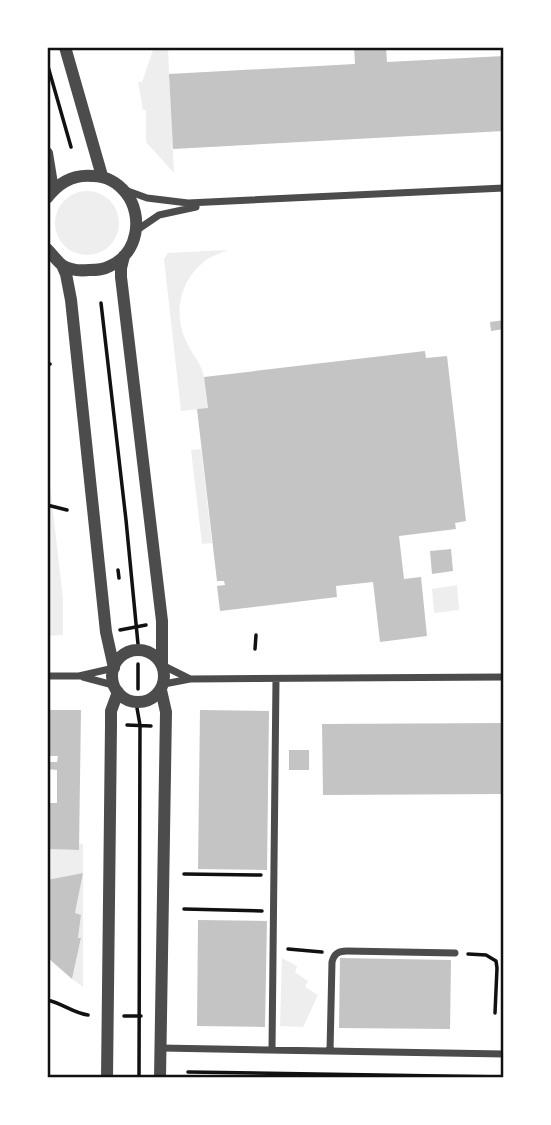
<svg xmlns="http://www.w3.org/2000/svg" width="551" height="1125" viewBox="0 0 551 1125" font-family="Spectral,serif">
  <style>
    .green { fill: #eee }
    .building { fill: #c4c4c4 }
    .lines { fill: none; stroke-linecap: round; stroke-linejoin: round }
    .path { stroke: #111; stroke-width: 3.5 }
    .minor { stroke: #4c4c4c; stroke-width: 7 }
    .tertiary { stroke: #4c4c4c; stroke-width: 12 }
    .neatline { fill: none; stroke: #111; stroke-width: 2.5 }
  </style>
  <rect width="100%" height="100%" fill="#fff"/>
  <path class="green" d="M168,49L174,173L146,142V110H143L138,82H142L153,50Z
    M55 223a32 32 0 1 1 64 0a32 32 0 1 1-64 0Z
    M228,250C223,252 215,255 209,258C181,277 172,311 186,341C190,351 198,359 202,370C206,382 206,395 208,408L181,411L164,259L168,253Z
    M201,449L212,543L202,544L191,450Z
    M47,459L63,599V635L47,636Z
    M457,585L459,610L434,613L432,589Z
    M79,844H83V987L72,979L81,939L78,938L81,915L75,913L83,873L47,880V849L78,850Z
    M282,958L297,966L295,972L308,981L305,987L318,995L303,1027L280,1026Z"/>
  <path class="building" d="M354,47H386L387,62L504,56V131L173,149L169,74L355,64Z
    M504,320V329L491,331L490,322Z
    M425,351L426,358L447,356L466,521L455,523L456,529L399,536L404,579L421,577L427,636L380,642L373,582L336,586L337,597L220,611L217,586L225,585L224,581H217L197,409L208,408L204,377Z
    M451,549L453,571L432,574L430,551Z
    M47,710H81L79,850L47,849V803H57V770L47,769V762H57L58,756H47Z
    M200,710L269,711L267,870L198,869Z
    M504,723V794L323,795L322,724Z
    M289,750H309V770H289Z
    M83,873L75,913L81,915L78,938H81L72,979L47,957V880Z
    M198,920L267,921L265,1027L197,1026Z
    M340,958L451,960L450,1029L339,1028Z"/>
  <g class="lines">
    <path class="path" d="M47,63L71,147
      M101,303L126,520L138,644
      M47,365L50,364
      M47,505L67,510
      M118,570L119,578
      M120,630L146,625
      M255,649L256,635
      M138,689V664
      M137,708L140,725L139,1078
      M127,725L151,726
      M184,874L261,875
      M184,909L262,911
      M288,949L322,952
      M468,954L486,955L496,961L497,968L495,1013
      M47,1000C62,1003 73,1013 88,1015
      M124,1016H141
      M188,1072L504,1077"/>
    <path class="minor" d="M125,190L147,198L188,203L504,188
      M137,230L159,215L196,207
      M162,665L190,679L164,684
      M47,676H79L114,668
      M83,677L113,685
      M190,679L504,677
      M161,1048L504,1054
      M272,1050L276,679
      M330,1051L332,962C334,954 338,951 347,951L455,953"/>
    <path class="tertiary" d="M65,47L102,176
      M47,153L53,190
      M47,198C59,182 74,174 93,176C106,176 118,183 126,193C144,216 138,254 110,266C103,270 96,270 89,270C80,271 70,270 62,265C57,261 52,254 47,249
      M124,256L121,268V277L162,621V665
      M62,265L66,274L71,300L106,632L114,668
      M112 676a26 26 0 1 1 52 0a26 26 0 1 1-52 0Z
      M107,1078L111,725V711L118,692
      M160,1078L166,712L161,690"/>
  </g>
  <rect width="551" height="1125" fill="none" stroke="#ffffff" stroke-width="98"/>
  <rect x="49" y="49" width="453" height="1027" class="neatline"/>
</svg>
